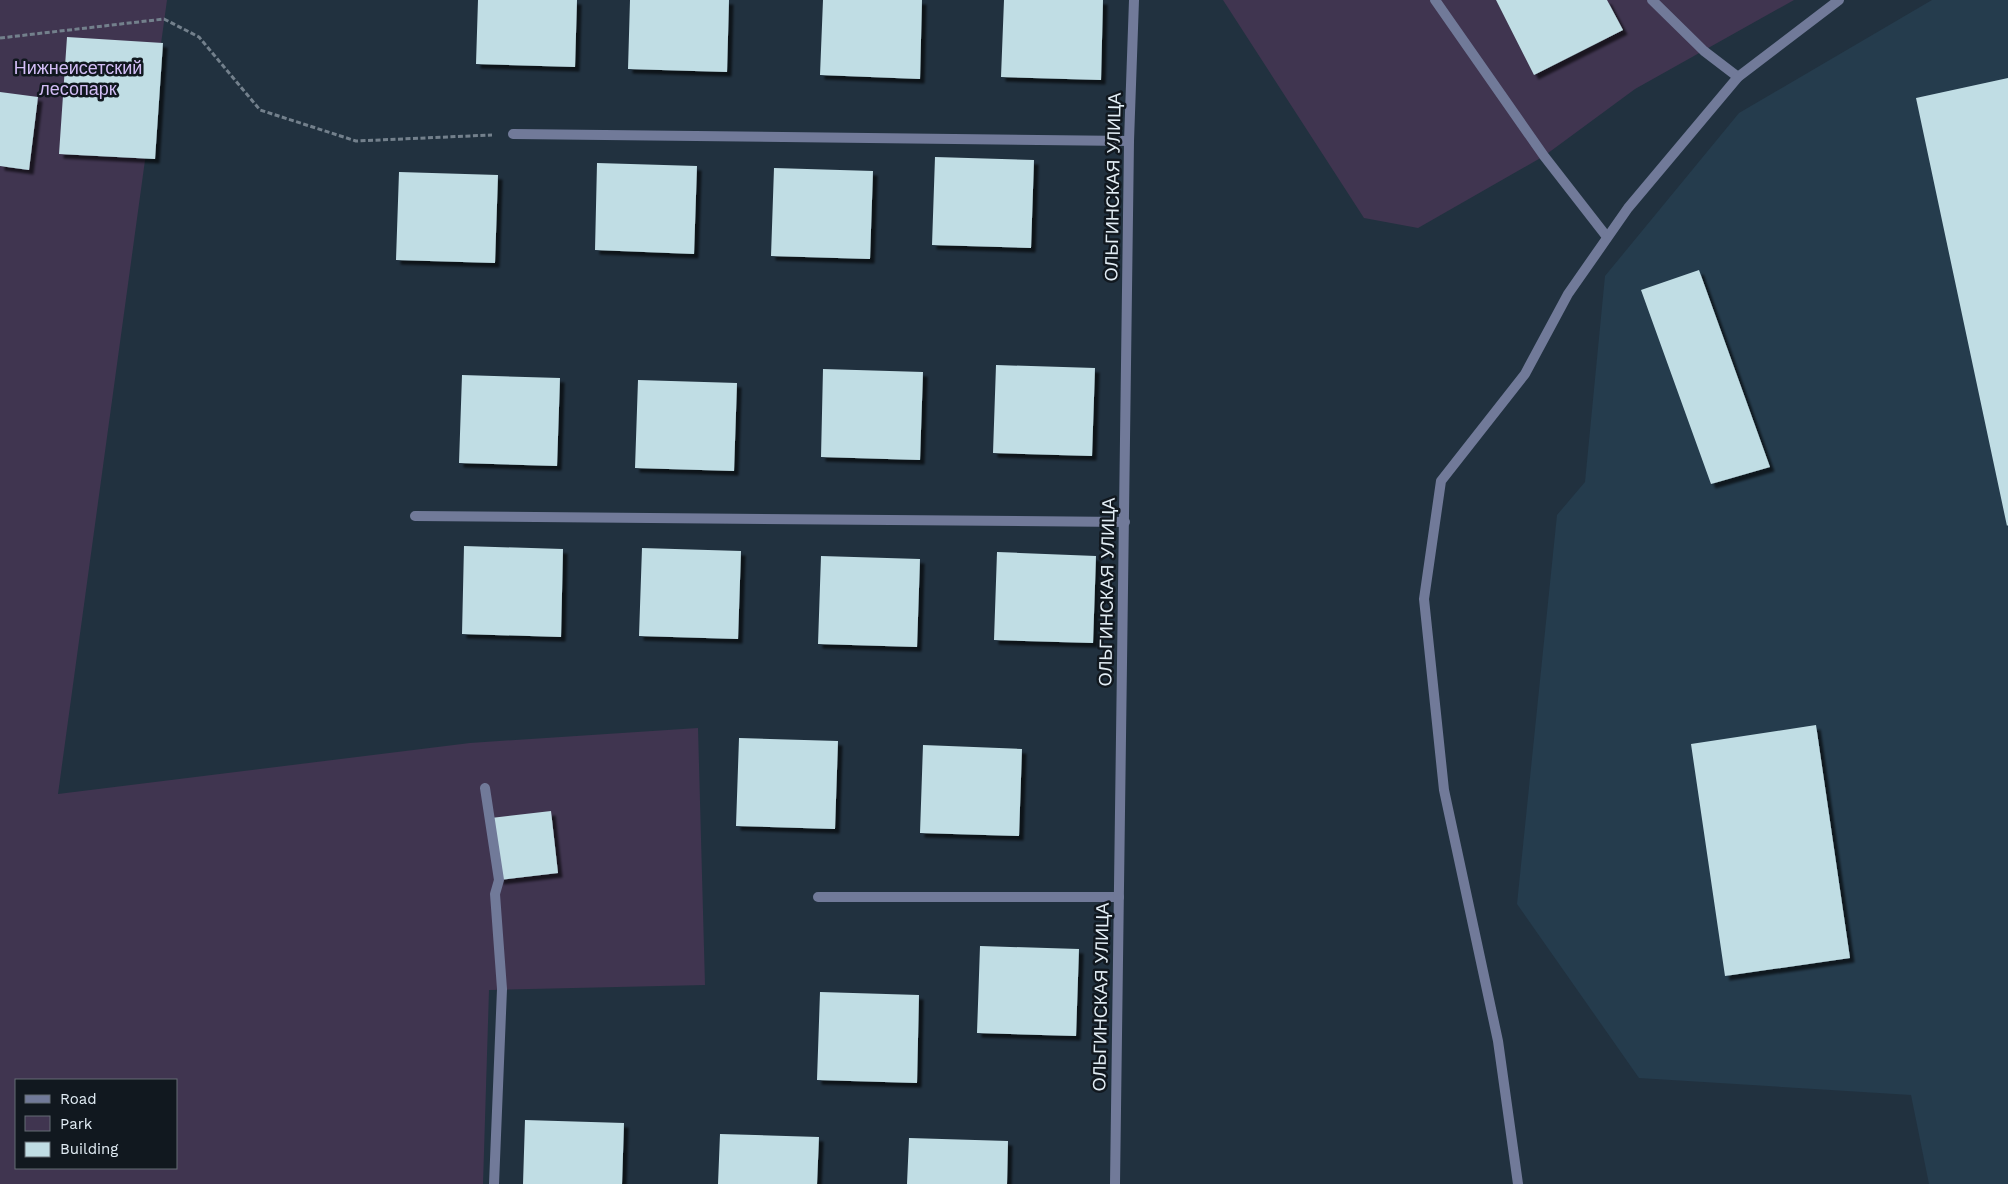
<svg xmlns="http://www.w3.org/2000/svg" width="2008" height="1184" viewBox="0 0 2008 1184" font-family="'Work Sans',sans-serif">
  <style>
    .built { fill: #253c4d }
    .green { fill: #403550; fill-rule: evenodd }
    .building { fill: #c0dde4; filter: url(#shadow) }
    .lines { fill: none; stroke-linecap: round; stroke-linejoin: round }
    .path { stroke: #73808c; stroke-width: 3; stroke-dasharray: 5 2.5; stroke-linecap: butt }
    .service { stroke: #717a99; stroke-width: 10 }
    .minor { stroke: #717a99; stroke-width: 10 }
    .labels { text-anchor: middle; stroke-width: 5; stroke-linejoin: round; paint-order: stroke }
    .park-label { font-size: 18px; fill: #d2bdf5; stroke: #11181f }
    .street-label { font-size: 18px; fill: #e2edf5; stroke: #11181f }
  </style>
  <defs>
    <filter id="shadow"><feDropShadow dx="4.5" dy="4.5" stdDeviation="1" flood-color="#0009"/></filter>
  </defs>
  <rect width="100%" height="100%" fill="#21313f"/>
  <path class="built" d="M1932,0H2008V1184H1929L1911,1095L1639,1078L1517,904L1557,515L1585,482L1605,276L1739,113Z"/>
  <path class="green" d="M0,0H167L58,794L470,743L698,728L705,985L489,990L483,1184H0ZM16,1080H176V1168H16Z
    M1223,0H1794L1635,89L1544,156L1418,228L1364,218Z"/>
  <path class="building" d="M478,0H577L575,67L476,64Z
    M630,0H729L727,72L628,69Z
    M823,0H922L920,79L820,75Z
    M1004,0H1103L1101,80L1001,77Z
    M1496,0H1607L1623,30L1534,75Z
    M67,37L163,43L155,159L59,154Z
    M2008,78V525L2007,526L1916,98Z
    M0,92L38,97L29,170L0,166Z
    M935,157L1034,160L1031,248L932,245Z
    M597,163L697,166L694,254L595,250Z
    M774,168L873,171L870,259L771,256Z
    M399,172L498,175L495,263L396,260Z
    M1699,270L1770,467L1711,484L1641,290Z
    M996,365L1095,368L1092,456L993,453Z
    M823,369L923,372L920,460L821,457Z
    M462,375L560,378L557,466L459,463Z
    M638,380L737,383L734,471L635,468Z
    M464,546L563,549L561,637L462,634Z
    M642,548L741,551L738,639L639,636Z
    M997,552L1096,556L1093,643L994,640Z
    M821,556L920,559L917,647L818,644Z
    M1816,725L1850,958L1725,976L1691,744Z
    M739,738L838,741L835,829L736,826Z
    M923,745L1022,749L1019,836L920,833Z
    M551,811L558,873L499,880L491,818Z
    M980,946L1079,949L1076,1036L977,1033Z
    M820,992L919,995L917,1083L817,1080Z
    M525,1120L624,1123L622,1184H523Z
    M720,1134L819,1137L817,1184H718Z
    M909,1138L1008,1141L1007,1184H907Z"/>
  <g class="lines">
    <path class="path" d="M0,38L164,19L199,37L260,110L356,141L492,135"/>
    <path class="service" d="M1435,0L1544,156L1607,237
      M1652,0L1704,51L1738,77
      M513,134L1129,141
      M415,516L1125,522
      M485,788L499,880L495,894L502,989L494,1184
      M818,897H1119"/>
    <path class="minor" d="M1115,1184L1129,141L1134,0
      M1518,1184L1498,1041L1444,790L1424,599L1441,481L1525,374L1568,294L1628,208L1738,77L1839,0"/>
  </g>
  <g class="labels">
    <g class="park-label">
      <text x="78" y="74">Нижнеисетский<tspan x="78" dy="21">лесопарк</tspan></text>
    </g>
    <g class="street-label">
      <text transform="translate(1113 187) rotate(-89)" y="6">ОЛЬГИНСКАЯ УЛИЦА</text>
      <text transform="translate(1107 592) rotate(-89)" y="6">ОЛЬГИНСКАЯ УЛИЦА</text>
      <text transform="translate(1101 997) rotate(-89)" y="6">ОЛЬГИНСКАЯ УЛИЦА</text>
    </g>
  </g>
  <rect x="15" y="1079" width="162" height="90" fill="#11181f" stroke="#656d75"/>
  <rect x="25" y="1095" width="25" height="8" fill="#717a99" stroke="#656d75"/>
  <text x="60" y="1104" font-size="15" fill="#e2edf5">Road</text>
  <rect x="25" y="1116" width="25" height="15" fill="#403550" stroke="#656d75"/>
  <text x="60" y="1129" font-size="15" fill="#e2edf5">Park</text>
  <rect x="25" y="1142" width="25" height="15" fill="#c0dde4" stroke="#656d75"/>
  <text x="60" y="1154" font-size="15" fill="#e2edf5">Building</text>
</svg>
